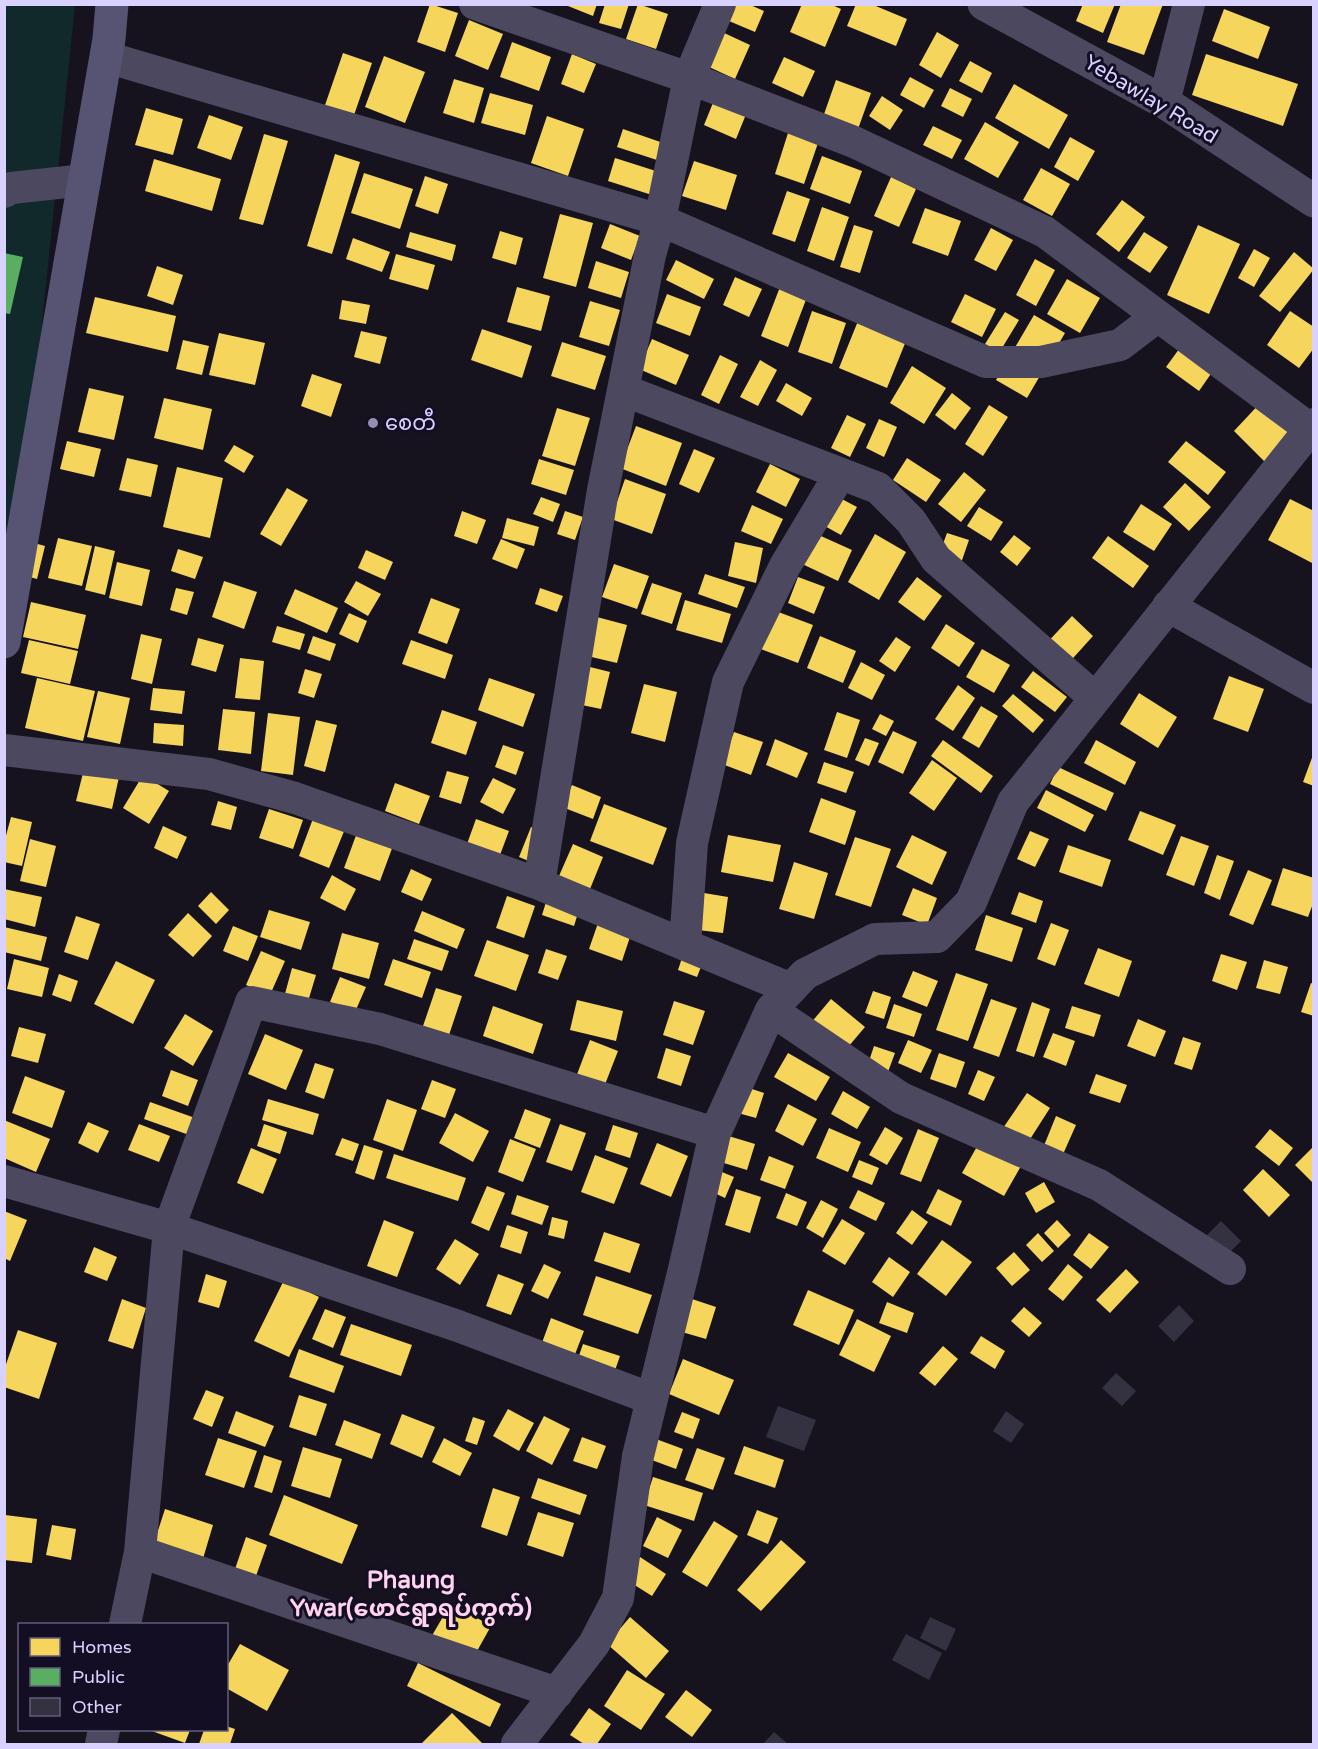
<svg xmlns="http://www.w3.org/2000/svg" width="1318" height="1749" viewBox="0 0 1318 1749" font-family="'Varela Round','Noto Sans Myanmar',sans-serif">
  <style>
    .green { fill: #12292c }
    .homes { fill: #f6d55c }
    .public { fill: #5aae61 }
    .building { fill: #343141 }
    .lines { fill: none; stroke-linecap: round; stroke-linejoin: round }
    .minor { stroke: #4b4860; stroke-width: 32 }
    .tertiary { stroke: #4b4860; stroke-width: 33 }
    .secondary { stroke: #575473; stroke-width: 33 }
    .poi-dot { fill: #958eb1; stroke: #130e24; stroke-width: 2 }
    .labels { text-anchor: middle; stroke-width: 6; stroke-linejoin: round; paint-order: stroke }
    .street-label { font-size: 21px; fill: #d9d1ff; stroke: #130e24 }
    .poi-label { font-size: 21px; fill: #d9d1ff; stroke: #130e24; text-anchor: start }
    .quarter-label { font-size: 24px; font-weight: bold; fill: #ffd3ed; stroke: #130e24 }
  </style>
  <rect width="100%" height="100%" fill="#16131f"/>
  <path class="green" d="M5,5H75L5,681Z"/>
  <path class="homes" d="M430,4L458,13L445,52L417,42Z
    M563,4H597L593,16Z
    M605,4H629L621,29L599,23Z
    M638,4L668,14L656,49L626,39Z
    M736,4H748L764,11L755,32L729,21Z
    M802,4H830L841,9L825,47L790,32Z
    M856,4H871L907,19L896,46L847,26Z
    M1083,4H1115L1103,33L1076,21Z
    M1121,4H1163L1144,55L1107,42Z
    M1224,9L1270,27L1258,59L1212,41Z
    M469,20L503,34L488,70L455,56Z
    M722,32L750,45L735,79L707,66Z
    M937,32L959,45L941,78L919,65Z
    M512,42L551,57L539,91L500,77Z
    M343,53L372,63L353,118L324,108Z
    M572,54L596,64L584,93L561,84Z
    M1206,54L1298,84L1283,126L1192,95Z
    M384,56L425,72L405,123L365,107Z
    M784,57L815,71L803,97L772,83Z
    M970,61L992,73L982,93L959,81Z
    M910,77L934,90L924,108L900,95Z
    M454,79L484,88L474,123L443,113Z
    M836,80L871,93L858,129L823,117Z
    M1014,84L1068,115L1049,149L995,118Z
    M950,88L972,99L963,117L941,106Z
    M490,93L533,105L525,135L481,123Z
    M717,93L749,107L736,139L704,125Z
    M882,96L903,110L890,130L869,116Z
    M146,108L183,119L173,155L135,145Z
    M209,115L243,127L231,160L197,148Z
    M547,116L584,129L568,176L531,163Z
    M985,122L1019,142L998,178L964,159Z
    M933,126L962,140L952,159L923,145Z
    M623,129L666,144L660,161L617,147Z
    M788,133L818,143L804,184L775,174Z
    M264,134L288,141L263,225L239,219Z
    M1070,137L1095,151L1078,181L1054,167Z
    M335,154L360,162L332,254L307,246Z
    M822,156L862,171L850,204L810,189Z
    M615,158L659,172L652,195L608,181Z
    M154,159L221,179L212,211L145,191Z
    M694,161L737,175L726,210L682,196Z
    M1041,168L1070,184L1052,216L1023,200Z
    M364,173L413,189L400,229L351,213Z
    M425,176L448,184L438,214L415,206Z
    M891,177L916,189L899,227L874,216Z
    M787,191L810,199L795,242L772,234Z
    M1122,200L1145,217L1119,252L1096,234Z
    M822,207L849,217L834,261L807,251Z
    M925,208L961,221L948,256L912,243Z
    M560,214L593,223L576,287L543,278Z
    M610,224L640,236L631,260L601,248Z
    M854,225L873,231L860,273L840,267Z
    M1198,225L1240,244L1209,314L1167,295Z
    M991,228L1013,240L996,271L974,260Z
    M500,231L523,238L516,265L492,258Z
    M410,232L456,245L452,261L406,247Z
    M1144,232L1168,247L1150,273L1127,258Z
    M353,238L390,252L382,272L346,259Z
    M1254,249L1270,258L1254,287L1238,278Z
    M1294,252L1314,269L1280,312L1259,296Z
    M396,254L435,265L428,290L389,279Z
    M1035,259L1055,270L1036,306L1016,295Z
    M676,260L714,279L704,299L666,280Z
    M596,261L629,272L621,298L588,288Z
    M157,266L183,275L173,305L147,296Z
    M735,277L762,289L749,317L723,305Z
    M1067,279L1100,298L1080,333L1047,314Z
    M517,287L550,296L541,331L507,322Z
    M780,287L807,297L788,347L761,336Z
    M667,294L701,307L690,336L656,323Z
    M965,294L996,309L982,337L951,322Z
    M95,297L176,316L168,352L86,333Z
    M342,300L370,305L366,324L339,319Z
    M590,301L620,310L609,346L579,337Z
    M812,311L846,323L832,364L798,352Z
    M1290,311L1314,327V348L1299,368L1267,345Z
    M1005,312L1019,320L999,353L985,344Z
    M1034,315L1065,333L1027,398L996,380Z
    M858,321L906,341L887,388L839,368Z
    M482,329L532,346L522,378L471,360Z
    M361,331L387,337L380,364L354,357Z
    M219,333L265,343L255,385L209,375Z
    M652,339L689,355L676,385L639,369Z
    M183,340L209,346L202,375L176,369Z
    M562,342L606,356L595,390L551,376Z
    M1182,345L1215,368L1199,391L1166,367Z
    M720,355L738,364L719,404L701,395Z
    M760,360L777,370L758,406L740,397Z
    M912,366L946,388L924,424L890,403Z
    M312,374L342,384L331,417L301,406Z
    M786,383L812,398L802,416L776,401Z
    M89,388L124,396L114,440L78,432Z
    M952,393L971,408L955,430L935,415Z
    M164,398L212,409L203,450L154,438Z
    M1263,400L1297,433L1267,464L1234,431Z
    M989,405L1008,417L983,456L965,444Z
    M557,408L590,418L575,466L542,456Z
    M847,415L866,424L850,457L831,448Z
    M879,419L897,427L884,457L866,448Z
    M636,426L682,443L666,486L620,468Z
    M67,441L101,449L94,477L60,469Z
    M1186,441L1226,472L1208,495L1168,462Z
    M234,445L254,456L244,473L224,461Z
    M694,449L715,458L699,493L679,484Z
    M127,458L158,465L151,497L119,490Z
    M907,458L941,480L926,502L893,480Z
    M539,459L574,470L566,495L531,484Z
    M770,464L800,479L786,507L756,492Z
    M177,467L223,478L210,538L163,527Z
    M964,472L986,490L961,522L938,504Z
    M625,479L666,494L652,534L611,519Z
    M1185,483L1211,507L1189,531L1163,507Z
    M287,488L308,500L281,546L260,534Z
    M836,496L857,507L841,535L821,524Z
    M541,497L560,504L553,522L533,514Z
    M1290,499L1314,511V564L1268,540Z
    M1141,504L1172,524L1154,551L1123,532Z
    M752,505L783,519L771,544L741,531Z
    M979,507L1003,522L991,541L967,526Z
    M462,511L486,520L477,544L454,536Z
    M565,511L583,517L575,540L557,534Z
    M507,518L539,527L534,546L502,538Z
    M812,532L852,550L838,581L798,562Z
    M947,533L969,540L961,563L939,555Z
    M875,534L906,552L879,600L848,582Z
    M1014,535L1031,548L1017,566L1000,552Z
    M1108,536L1149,566L1133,588L1092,558Z
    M58,538L92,546L82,586L48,578Z
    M501,539L525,549L517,569L492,559Z
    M735,542L763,548L756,583L728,576Z
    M34,543L45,546L37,579L26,576Z
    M95,546L115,551L105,595L85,590Z
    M178,549L203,557L195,579L171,571Z
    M366,550L393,562L385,580L358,568Z
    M117,562L150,570L142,606L109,598Z
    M614,564L649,576L637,609L602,597Z
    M705,574L745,587L737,608L698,594Z
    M798,577L825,587L814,614L788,603Z
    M917,577L942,596L924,621L898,602Z
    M224,581L257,592L244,629L212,617Z
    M356,581L381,594L368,616L344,602Z
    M652,583L682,593L672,624L641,614Z
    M176,588L194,592L187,615L170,610Z
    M540,588L563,596L557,612L535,604Z
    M295,589L338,608L327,633L284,614Z
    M431,598L460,609L447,644L418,633Z
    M685,600L731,614L722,643L676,630Z
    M31,602L86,615L78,649L23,637Z
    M773,610L813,625L798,663L758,648Z
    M349,613L367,621L358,643L339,634Z
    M593,616L627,625L617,663L583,655Z
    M1072,616L1093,636L1065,667L1043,647Z
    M946,624L975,643L959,667L931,648Z
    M277,626L305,634L300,650L272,642Z
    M141,634L162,639L152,684L131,679Z
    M313,636L336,644L330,661L307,653Z
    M820,636L856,651L843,683L807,668Z
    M896,637L911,647L895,672L879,661Z
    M198,638L224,645L216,672L191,665Z
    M29,640L78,651L70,684L21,673Z
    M411,640L453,655L445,679L402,664Z
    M982,649L1010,665L994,693L966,677Z
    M240,658L264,661L260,700L235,698Z
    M861,662L885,675L872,700L848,688Z
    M586,666L610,672L601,709L577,704Z
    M305,669L322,674L314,698L298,693Z
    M1033,671L1067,697L1055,712L1021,687Z
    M1229,676L1264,689L1248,732L1213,719Z
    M37,678L95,691L83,741L25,728Z
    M489,678L535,694L523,727L478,710Z
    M644,684L677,692L665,742L631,733Z
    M958,685L975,698L953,731L935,719Z
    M153,688L185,691L182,714L150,710Z
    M98,691L130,698L120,744L87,737Z
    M1139,693L1177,717L1158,748L1120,724Z
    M1013,694L1044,720L1033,733L1002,706Z
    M981,706L998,716L979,748L962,738Z
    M223,709L255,712L251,754L218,750Z
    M442,710L477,722L466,755L431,743Z
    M837,712L860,720L847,758L824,750Z
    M268,713L300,717L293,775L261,771Z
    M880,714L894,721L886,736L872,729Z
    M316,720L337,725L325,772L304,766Z
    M154,723L184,725L183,746L153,743Z
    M893,731L917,742L903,774L878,762Z
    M734,732L763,742L751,775L722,764Z
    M865,738L879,743L869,766L855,760Z
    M775,739L808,753L797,778L766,765Z
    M943,740L993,776L981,793L931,756Z
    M1096,740L1136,762L1125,785L1084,763Z
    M503,745L524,752L516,775L495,767Z
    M1313,755H1314V786L1303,782Z
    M932,760L957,778L934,811L909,793Z
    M824,762L854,772L846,793L817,783Z
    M1058,767L1114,793L1106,811L1050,784Z
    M84,769L119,777L112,809L76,801Z
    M447,771L469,777L461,804L439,797Z
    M143,775L169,791L149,824L123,808Z
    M493,778L516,789L503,814L480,802Z
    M395,783L430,796L419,824L385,811Z
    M572,785L601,797L593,819L562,807Z
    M1046,790L1094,815L1085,832L1037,808Z
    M821,798L856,811L845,845L809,832Z
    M218,801L237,807L231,830L211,825Z
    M604,804L667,828L653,865L590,841Z
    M269,809L303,820L293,849L259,838Z
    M1140,811L1176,825L1163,855L1128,840Z
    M314,816L345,829L329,868L299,856Z
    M11,817L32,822L22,866L4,862V843Z
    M476,819L509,831L500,855L467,844Z
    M163,826L187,837L177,859L154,848Z
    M531,827L560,839L548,869L519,857Z
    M358,830L394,843L380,881L344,868Z
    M1030,831L1049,839L1035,867L1017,859Z
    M728,835L781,845L773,882L721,872Z
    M912,835L947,852L932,885L896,867Z
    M1181,836L1209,846L1194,886L1166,875Z
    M855,837L891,849L871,907L835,895Z
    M30,839L56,846L46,887L20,881Z
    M573,844L603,857L590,889L559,876Z
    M1068,845L1111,860L1102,887L1059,872Z
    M1217,855L1234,861L1220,900L1204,893Z
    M794,862L828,873L814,919L779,909Z
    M1283,868L1314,878V901L1308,917L1271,905Z
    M411,869L432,879L422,901L401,892Z
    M1248,870L1272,880L1253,925L1229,915Z
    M332,875L356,889L345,911L320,898Z
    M913,888L937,898L927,925L902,915Z
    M4,889L42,897L35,927L4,919Z
    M211,892L229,910L216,924L198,906Z
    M1019,892L1043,901L1036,923L1011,914Z
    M704,893L728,897L723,933L698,930Z
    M507,896L535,906L524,938L496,928Z
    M547,899L579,910L574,926L542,915Z
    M269,910L310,922L301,950L260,937Z
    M422,911L465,929L457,949L414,931Z
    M188,913L212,936L193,957L168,935Z
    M986,915L1023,928L1012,962L975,950Z
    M76,916L100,924L88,960L64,952Z
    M598,923L631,934L622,961L589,949Z
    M1051,923L1069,930L1055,966L1037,959Z
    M233,926L258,936L248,961L223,951Z
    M4,927L47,937L41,961L4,952Z
    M342,933L379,943L369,979L332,969Z
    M414,939L449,951L442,971L407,959Z
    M487,940L529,955L516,991L474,976Z
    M1098,948L1132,961L1119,997L1084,984Z
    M546,949L567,956L558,980L538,973Z
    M261,951L285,961L270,995L246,985Z
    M684,952L704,959L697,977L678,970Z
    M1221,954L1247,962L1237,990L1212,981Z
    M14,959L49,968L42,997L7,989Z
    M393,959L431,972L422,998L384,985Z
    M1264,960L1288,967L1280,994L1256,988Z
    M116,961L155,980L133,1024L94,1004Z
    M292,968L316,975L306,1008L283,1001Z
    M913,971L938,981L927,1007L902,997Z
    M956,973L988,984L968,1041L936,1030Z
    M59,974L78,981L71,1002L52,995Z
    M340,977L366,987L355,1012L330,1002Z
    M1311,983L1314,984V1016L1301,1012Z
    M436,988L462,996L449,1035L423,1026Z
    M873,991L891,997L884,1019L865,1013Z
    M831,999L865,1027L843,1053L810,1024Z
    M991,999L1017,1008L999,1057L973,1048Z
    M577,1000L623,1011L616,1041L570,1030Z
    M674,1001L705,1011L693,1045L663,1035Z
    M1032,1002L1050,1009L1034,1057L1016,1051Z
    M894,1004L922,1014L914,1037L886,1028Z
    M493,1006L543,1024L533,1054L483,1036Z
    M1072,1006L1101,1015L1094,1037L1065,1028Z
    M185,1014L213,1031L193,1066L164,1048Z
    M1138,1019L1166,1031L1155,1057L1127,1046Z
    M19,1027L46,1034L38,1063L11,1056Z
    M1053,1033L1075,1041L1066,1066L1043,1057Z
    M265,1034L303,1050L286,1090L248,1074Z
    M1183,1037L1201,1043L1192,1070L1174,1064Z
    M590,1040L618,1051L604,1087L576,1077Z
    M908,1040L932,1050L921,1073L898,1063Z
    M874,1046L895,1053L885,1080L865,1073Z
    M666,1048L691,1056L681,1086L657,1078Z
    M788,1053L830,1077L816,1101L774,1077Z
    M939,1053L965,1062L956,1088L930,1079Z
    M315,1063L334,1069L324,1099L305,1092Z
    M171,1070L198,1080L188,1106L162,1096Z
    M978,1070L995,1077L984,1101L968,1094Z
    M1096,1074L1127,1085L1120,1103L1089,1093Z
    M25,1076L65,1091L52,1128L12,1113Z
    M432,1080L456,1089L445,1118L421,1109Z
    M746,1087L764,1093L756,1118L738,1113Z
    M843,1091L870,1107L857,1129L831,1114Z
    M1027,1093L1050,1108L1025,1147L1001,1131Z
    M268,1099L319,1114L313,1135L262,1120Z
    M387,1099L417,1110L403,1151L373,1140Z
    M150,1102L198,1119L192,1136L144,1119Z
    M788,1104L817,1119L803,1146L775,1131Z
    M525,1109L551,1119L540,1148L514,1138Z
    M455,1113L489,1131L473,1162L439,1143Z
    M1056,1116L1076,1125L1060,1161L1041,1153Z
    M4,1120L50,1139L36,1172L4,1158Z
    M88,1122L109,1131L98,1153L78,1143Z
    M139,1124L170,1136L159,1162L128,1150Z
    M264,1124L287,1132L280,1154L257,1146Z
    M560,1124L586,1133L572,1171L546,1162Z
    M613,1125L638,1133L630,1158L605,1150Z
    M885,1127L903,1138L887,1165L869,1155Z
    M829,1128L861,1142L848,1172L816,1158Z
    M918,1129L939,1138L921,1182L900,1174Z
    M1270,1129L1293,1148L1279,1166L1255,1147Z
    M722,1134L755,1144L747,1170L714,1160Z
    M342,1138L359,1144L353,1161L335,1155Z
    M510,1139L536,1149L523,1182L498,1172Z
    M657,1143L688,1156L671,1197L640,1184Z
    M979,1143L1021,1166L1004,1196L962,1173Z
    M364,1145L383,1151L374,1180L355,1173Z
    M1314,1146V1184L1295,1165Z
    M251,1148L277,1159L263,1194L237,1183Z
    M394,1154L466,1178L458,1201L386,1178Z
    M595,1155L628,1168L614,1204L581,1192Z
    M769,1156L794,1166L785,1189L760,1180Z
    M859,1160L879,1168L872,1185L852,1177Z
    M1263,1169L1290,1195L1269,1217L1243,1190Z
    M717,1170L734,1177L725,1198L708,1190Z
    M1044,1182L1055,1202L1036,1213L1025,1193Z
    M487,1186L505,1193L489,1231L471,1223Z
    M736,1189L761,1197L750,1233L725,1225Z
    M938,1189L962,1201L951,1226L926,1213Z
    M858,1190L885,1203L876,1221L849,1208Z
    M786,1193L807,1202L797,1226L776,1218Z
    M517,1195L549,1206L542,1225L511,1214Z
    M821,1200L838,1209L823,1238L806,1228Z
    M912,1210L928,1222L912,1245L896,1233Z
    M4,1211L27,1220L10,1261L4,1258Z
    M552,1217L568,1221L564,1239L548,1235Z
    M842,1219L865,1233L845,1265L822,1251Z
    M384,1220L414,1232L397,1277L367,1266Z
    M1057,1220L1071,1235L1058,1248L1044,1233Z
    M507,1225L528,1232L521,1254L500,1247Z
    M604,1232L640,1244L630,1273L594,1261Z
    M1038,1233L1054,1251L1042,1262L1026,1245Z
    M1089,1233L1109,1247L1091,1269L1073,1255Z
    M455,1239L479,1254L460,1285L436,1269Z
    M942,1240L972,1262L946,1296L917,1274Z
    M94,1247L117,1257L107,1281L84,1272Z
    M1014,1252L1030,1270L1012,1286L996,1268Z
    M889,1257L910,1272L893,1297L872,1282Z
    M544,1264L561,1272L548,1299L531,1291Z
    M1068,1264L1083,1277L1063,1301L1048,1289Z
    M1126,1269L1139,1282L1110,1313L1096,1300Z
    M206,1274L227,1281L219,1308L198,1302Z
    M498,1274L524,1284L511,1315L486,1306Z
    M596,1276L652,1295L638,1334L583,1315Z
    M284,1280L319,1297L289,1357L254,1341Z
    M808,1290L854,1310L839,1345L793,1325Z
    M686,1297L716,1307L706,1339L675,1330Z
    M122,1299L146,1308L133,1349L108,1341Z
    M887,1302L914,1313L907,1333L879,1323Z
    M1024,1307L1042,1323L1029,1337L1011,1321Z
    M325,1309L346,1317L333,1348L312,1339Z
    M551,1318L584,1331L572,1362L539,1351Z
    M857,1319L891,1336L874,1372L839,1355Z
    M351,1324L412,1345L401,1376L340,1355Z
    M18,1330L57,1343L39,1399L4,1387V1370Z
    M981,1336L1005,1351L995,1369L970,1353Z
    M583,1344L620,1356L612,1379L575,1367Z
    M943,1346L958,1359L935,1386L919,1373Z
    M299,1349L344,1366L334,1393L289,1377Z
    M683,1359L734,1380L719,1415L669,1394Z
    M206,1390L224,1397L212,1427L193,1419Z
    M299,1395L327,1404L316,1436L289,1427Z
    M508,1409L534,1423L519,1451L493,1436Z
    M236,1411L274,1426L265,1447L228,1433Z
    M682,1412L700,1419L693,1439L674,1432Z
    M402,1414L435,1427L422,1458L390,1444Z
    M544,1416L570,1429L552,1465L526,1451Z
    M473,1417L485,1421L477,1445L465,1441Z
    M344,1420L381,1434L372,1459L335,1445Z
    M582,1437L606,1446L597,1469L573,1461Z
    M218,1438L257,1451L244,1488L205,1475Z
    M444,1438L472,1453L460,1476L432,1462Z
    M656,1439L683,1449L676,1469L649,1459Z
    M744,1446L784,1460L775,1488L734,1474Z
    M303,1447L342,1459L330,1498L291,1486Z
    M697,1448L725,1458L713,1490L685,1480Z
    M264,1455L282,1461L272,1493L254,1487Z
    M653,1477L703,1493L694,1521L644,1505Z
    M538,1478L587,1495L580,1515L531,1498Z
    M493,1488L520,1497L507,1536L481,1527Z
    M284,1495L358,1525L342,1564L269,1535Z
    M165,1509L213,1525L202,1562L153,1546Z
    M757,1510L778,1518L768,1544L747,1535Z
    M538,1512L574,1523L563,1557L527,1545Z
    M5,1515L37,1519L32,1563L4,1560Z
    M657,1517L682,1530L668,1558L643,1546Z
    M714,1521L738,1536L707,1587L682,1572Z
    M52,1525L76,1529L71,1560L46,1555Z
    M246,1537L267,1545L256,1576L235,1569Z
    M781,1540L806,1562L761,1611L737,1590Z
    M640,1557L666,1574L652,1596L625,1579Z
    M451,1603L491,1626L471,1662L430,1639Z
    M630,1617L669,1651L646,1678L607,1644Z
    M240,1644L289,1670L267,1711L226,1688V1668Z
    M418,1663L501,1704L490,1727L407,1686Z
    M627,1670L665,1694L641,1730L604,1706Z
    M686,1690L712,1710L692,1737L665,1717Z
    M589,1708L611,1724L597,1744H584L570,1735Z
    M452,1713L482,1743L421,1744Z
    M226,1726L235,1729L230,1744H199L204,1730H226Z
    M149,1730H190L185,1743Z"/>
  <path class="public" d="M4,253L23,257L10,314L4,313Z"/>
  <path class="building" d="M1221,1221L1241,1241L1213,1269L1193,1249Z
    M1179,1305L1194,1321L1174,1342L1158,1326Z
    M1116,1373L1136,1391L1122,1406L1102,1388Z
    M778,1406L816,1420L804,1451L766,1437Z
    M1006,1411L1024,1424L1011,1443L993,1431Z
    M930,1617L956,1629L946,1651L920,1638Z
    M906,1634L942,1653L929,1680L892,1660Z
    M774,1732L788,1744H763Z"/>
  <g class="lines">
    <path class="minor" d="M475,4L689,78L854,142L1045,232L1310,429
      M106,57L660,220L986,362H1041L1120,345L1158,316
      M1164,102L1189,4
      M4,192L11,188L85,180
      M623,390L878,488L911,521L936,559L1095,698
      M1168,606L1314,688
      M4,750L209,774L295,798L539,884L791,989
      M539,884L603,490L650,255L660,220L689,78L720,4
      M685,945L692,843L728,682L785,566L840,474
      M771,1010L901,1098L1099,1185L1230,1269
      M4,1181L169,1228L458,1326L652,1399
      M140,1552L557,1693
      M125,1624L140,1552L169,1228L251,1002L380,1029L715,1133
      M101,1744L104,1730
      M517,1744L594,1644L618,1598L638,1456L684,1269L715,1133L771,1010L805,974L875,939L937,937L971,902L1013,802L1314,424"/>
    <path class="tertiary" d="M984,4L1164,102L1314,201"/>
    <path class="secondary" d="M4,642L109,39L112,4"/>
  </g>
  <circle class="poi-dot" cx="373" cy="423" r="6"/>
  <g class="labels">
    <g class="street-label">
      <text transform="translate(1151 99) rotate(31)" y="7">Yebawlay Road</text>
    </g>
    <g class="poi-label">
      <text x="385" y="430">စေတီ</text>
    </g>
    <g class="quarter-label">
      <text x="411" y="1588">Phaung<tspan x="411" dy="28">Ywar(ဖောင်ရွာရပ်ကွက်)</tspan></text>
    </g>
  </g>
  <rect width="1318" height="1749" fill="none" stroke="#d9d1ff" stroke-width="12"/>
  <rect x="18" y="1623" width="210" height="108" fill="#130e24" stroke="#625c7c" stroke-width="1.5"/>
  <rect x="30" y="1638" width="30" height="18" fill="#f6d55c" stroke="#625c7c" stroke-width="1.5"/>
  <text x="72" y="1653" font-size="18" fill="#d9d1ff">Homes</text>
  <rect x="30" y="1668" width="30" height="18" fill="#5aae61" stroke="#625c7c" stroke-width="1.5"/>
  <text x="72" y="1683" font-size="18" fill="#d9d1ff">Public</text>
  <rect x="30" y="1698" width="30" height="18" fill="#343141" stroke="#625c7c" stroke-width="1.5"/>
  <text x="72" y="1713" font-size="18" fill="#d9d1ff">Other</text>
</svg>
